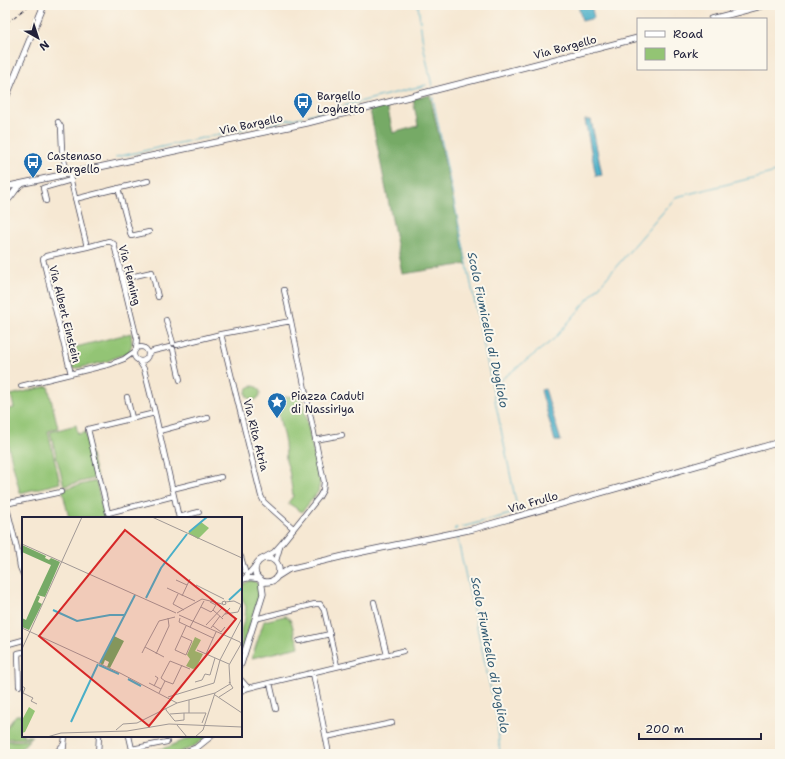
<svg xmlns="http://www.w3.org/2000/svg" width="785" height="759" viewBox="0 0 785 759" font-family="'Shantell Sans',sans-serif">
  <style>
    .green { fill: #93c474; stroke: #5a7358 }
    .forest { fill: #76aa66; stroke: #4c6650 }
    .water { fill: #49afc8; stroke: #366882 }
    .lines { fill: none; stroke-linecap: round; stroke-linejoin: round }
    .stream { stroke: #49afc8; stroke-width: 1 }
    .minor-casing { stroke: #424052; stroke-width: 6 }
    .tertiary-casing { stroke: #424052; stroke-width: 7 }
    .minor { stroke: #fff; stroke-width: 4.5 }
    .tertiary { stroke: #fff; stroke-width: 5.5 }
    .rail { stroke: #22223b; stroke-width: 1; stroke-dasharray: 6 3; stroke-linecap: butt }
    .labels { text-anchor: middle; stroke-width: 4; stroke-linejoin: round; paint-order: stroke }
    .street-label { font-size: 11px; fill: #22223b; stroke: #fbf7ec }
    .poi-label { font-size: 11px; fill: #22223b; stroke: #fbf7ec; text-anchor: start }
    .water-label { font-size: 12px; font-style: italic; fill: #325a73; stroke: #fbf7ec }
    .inset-river { fill: none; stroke: #49afc8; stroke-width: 2 }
    .inset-road { fill: none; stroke: #a19996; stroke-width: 1 }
    .view { fill: #d62828; fill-opacity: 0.15; stroke: #d62828; stroke-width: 2 }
    .inset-edge { fill: none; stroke: #22223b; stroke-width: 2 }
  </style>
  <rect width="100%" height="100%" fill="#fbf7ec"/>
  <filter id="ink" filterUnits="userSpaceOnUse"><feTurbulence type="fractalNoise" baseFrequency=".025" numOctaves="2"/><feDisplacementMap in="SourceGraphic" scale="8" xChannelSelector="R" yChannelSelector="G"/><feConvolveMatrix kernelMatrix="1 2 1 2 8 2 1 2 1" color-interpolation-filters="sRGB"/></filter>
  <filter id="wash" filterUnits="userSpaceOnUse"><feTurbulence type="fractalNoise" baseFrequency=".012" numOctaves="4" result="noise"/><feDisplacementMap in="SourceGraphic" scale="16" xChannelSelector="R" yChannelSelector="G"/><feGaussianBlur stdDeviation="0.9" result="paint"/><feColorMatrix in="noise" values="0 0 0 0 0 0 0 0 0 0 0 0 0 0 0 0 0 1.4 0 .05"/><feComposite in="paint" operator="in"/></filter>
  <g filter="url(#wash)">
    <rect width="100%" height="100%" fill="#f6e8d3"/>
    <path class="green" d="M131,333L132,344L129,352L105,362L73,369L71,361L75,360L72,348Z
      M246 393a7 7 0 1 1 14 0a7 7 0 1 1-14 0Z
      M48,386L58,428L48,431L60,483L20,493L5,433V410L14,408L11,395Z
      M301,394L320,482L318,492L302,512L288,503L293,496L289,470L286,461L285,443L275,399Z
      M76,425L78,434L85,432L97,478L64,486L50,432Z
      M96,481L105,518H69L63,493V489Z
      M249,581C256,580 259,584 260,591L241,656V629L245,618L246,607L241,596V586Z
      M285,616C293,618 293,630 295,637L297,638L299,647L252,658L264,621Z
      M16,715H23V736H32L31,738L5,739V730Z
      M194,736H207C185,757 166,754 138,754L168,747Z
      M29,740L16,754H5V741Z"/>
    <path class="forest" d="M430,95L467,264L403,274L370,110L387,105L393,133L418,126L413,99Z"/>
    <path class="water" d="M578,5H591L594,18L582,21Z
      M585,120H591L602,175L596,176Z
      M545,389L561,441H555L541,390Z"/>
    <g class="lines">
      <path class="stream" d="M418,5L423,44L432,86
        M432,94L518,512L462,527
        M308,115L426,85
        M258,126L302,117
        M116,157L252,127
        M493,386L554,339L676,197L780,171
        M455,530V528H457
        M457,536L497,718L500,754"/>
    </g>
  </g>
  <g filter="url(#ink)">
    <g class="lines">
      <defs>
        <path id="minor" d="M58,122L61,127L62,150L67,174
          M69,173L87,247L46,256L43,259L71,374
          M118,188L131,236L149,232
          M75,199L148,181
          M46,201L43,188L71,180
          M87,247L109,241L114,244L137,339L136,349
          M122,279L152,272L158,297
          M166,320L173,343
          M221,334L261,496L264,502L293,528
          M177,345L221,334L291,321L284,290
          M134 354a7 7 0 1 1 14 0a7 7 0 1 1-14 0Z
          M173,349L180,380
          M148,354L153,351L170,347
          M139,361L144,369L155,413
          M21,386L111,364L124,359L134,352
          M127,397L132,418
          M159,431L208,418
          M315,440L342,435
          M172,489L221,477
          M174,496L108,513L88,429L155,413L179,518
          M5,504L61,492
          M6,504L17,548L20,567L23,574
          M179,517L199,512
          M241,557L245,571
          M265,557L274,552L282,543L319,497L323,490L324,482L291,321
          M276,561L280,547
          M244,579L255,566
          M241,580L249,578L259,579
          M374,602L387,655
          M255,619L315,604H320L324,610L337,666
          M299,641L330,634
          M5,645L23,640
          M313,673L329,754
          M241,680L248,688
          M270,683L276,709
          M19,686L18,653L23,652
          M241,691L248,688L403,651
          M129,736L132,749L167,742
          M326,737L392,723
          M55,754L63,745
          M63,754L65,736
          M98,754L99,736"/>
        <path id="tertiary" d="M712,19L765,5
          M5,100L44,5
          M5,187L307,123L638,38
          M5,202C12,198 14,189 22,184
          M255 570a12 12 0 1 1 24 0a12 12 0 1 1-24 0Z
          M278,576L289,569L357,553L473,529L780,442
          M241,664L263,594L261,580
          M180,754L196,748L211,736"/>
      </defs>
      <use href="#minor" class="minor-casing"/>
      <use href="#tertiary" class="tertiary-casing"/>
      <use href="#minor" class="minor"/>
      <use href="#tertiary" class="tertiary"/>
      <path class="rail" d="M5,24L30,5"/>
    </g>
  </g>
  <defs>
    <symbol id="bus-pin" viewBox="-11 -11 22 30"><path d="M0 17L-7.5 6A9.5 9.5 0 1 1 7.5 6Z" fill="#1f6fb2" stroke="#fbf7ec"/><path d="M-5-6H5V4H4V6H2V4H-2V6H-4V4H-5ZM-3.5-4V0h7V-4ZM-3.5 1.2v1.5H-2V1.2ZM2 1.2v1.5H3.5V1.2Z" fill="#fff"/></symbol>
    <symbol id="sight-pin" viewBox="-11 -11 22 30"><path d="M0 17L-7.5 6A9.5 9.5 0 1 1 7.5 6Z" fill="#1f6fb2" stroke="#fbf7ec"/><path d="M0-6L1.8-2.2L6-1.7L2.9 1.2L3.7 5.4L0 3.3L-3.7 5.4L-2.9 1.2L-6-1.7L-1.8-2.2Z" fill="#fff"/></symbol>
  </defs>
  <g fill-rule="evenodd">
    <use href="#bus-pin" x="292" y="91" width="22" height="30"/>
    <use href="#bus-pin" x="22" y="151" width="22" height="30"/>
    <use href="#sight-pin" x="266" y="391" width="22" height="30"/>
  </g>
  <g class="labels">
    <g class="street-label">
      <text transform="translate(565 47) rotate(-15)" y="4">Via Bargello</text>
      <text transform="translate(251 124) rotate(-12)" y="4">Via Bargello</text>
      <text transform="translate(130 275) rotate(76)" y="4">Via Fleming</text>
      <text transform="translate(65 314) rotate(76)" y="4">Via Albert Einstein</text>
      <text transform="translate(256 435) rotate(76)" y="4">Via Rita Atria</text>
      <text transform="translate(533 502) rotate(-16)" y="4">Via Frullo</text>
    </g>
    <g class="poi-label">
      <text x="317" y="100">Bargello<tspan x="317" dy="13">Loghetto</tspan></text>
      <text x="47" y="160">Castenaso<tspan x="47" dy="13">- Bargello</tspan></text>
      <text x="291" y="400">Piazza Caduti<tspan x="291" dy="13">di Nassiriya</tspan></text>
    </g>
    <g class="water-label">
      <text transform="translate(488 330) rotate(78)" y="4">Scolo Fiumicello di Dugliolo</text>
      <text transform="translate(490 655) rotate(79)" y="4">Scolo Fiumicello di Dugliolo</text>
    </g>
  </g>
  <g transform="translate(22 517)">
    <rect width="220" height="220" fill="#f6e8d3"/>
    <path d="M179,5L187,11L176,22L166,16ZM173,120L179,123L173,134L181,137L174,151L171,152L164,149L168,142L165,138ZM7,190L13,194L3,215L0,216V203Z" fill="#93c474"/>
    <path d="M0,28L24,39L23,41L27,43L29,41L38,45L23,80L15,78L29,48L0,35ZM15,78L18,80L16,85L20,87L7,113L0,110V101L4,103ZM92,119L102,124L88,151L85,150L87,145L83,143L81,148L78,146Z" fill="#76aa66"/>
    <path class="inset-river" d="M167,15L185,0M124,81L139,51L165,17M207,83L220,71M31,93L55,104L88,98H102M78,146L113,78M77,148L97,157M106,162L119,169M49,205L76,147"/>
    <path class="inset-road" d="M130,0L220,41M0,27L154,96M154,63L165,68M174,68L202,82M145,71L173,84M156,77L151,87L162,93M160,79L168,62M203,84L204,87L201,88L200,85ZM188,85L194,88L191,93M203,85L212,84L220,88M179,90L189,95L191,93M191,93L201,102M155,96L180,82L200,87M203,97L216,95L219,88M157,98L218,125L220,129M200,100L208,91M158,101L157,105L191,121M184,108L201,90M191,109L199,115L203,110M168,110L182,84M0,111L98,156L155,186M189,111L198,99M159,119L170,124L164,138L153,133L164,109M123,130L137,104L153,100M0,132L60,0M175,133L207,147M120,136L123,130L142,140M134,137L147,109L146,101M184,137L194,115M148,144L168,152M143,164L139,161L148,144M173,165L180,163L183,157L188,158L193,141M208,165L207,148L219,127M127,166L139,172M0,169L3,171L0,179M132,169L136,161L133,159M1,176L11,181L9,184L15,187M137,176L143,164L151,167L160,148M193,178L220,196M146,180L192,166L198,143L220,101M197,180L211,171L207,165L209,166M144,191V193L152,203L153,204L162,203V196L148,197M162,196H184L180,206M167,196V183M155,208L165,220M94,213L101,207L115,206L155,186L193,176L208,167M25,220L39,216L105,214L147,207L220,210M173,220L181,213L193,176"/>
    <path class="view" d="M103,13L214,102L127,209L17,119Z"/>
    <rect width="220" height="220" class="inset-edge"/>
  </g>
  <rect width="785" height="759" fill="none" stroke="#fbf7ec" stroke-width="20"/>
  <rect x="637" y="18" width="130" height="52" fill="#fbf7ec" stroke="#a4a2a5"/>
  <rect x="645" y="31" width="20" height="6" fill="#ffffff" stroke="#a4a2a5"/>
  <text x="673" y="38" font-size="12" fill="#22223b">Road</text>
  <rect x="645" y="48" width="20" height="12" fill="#93c474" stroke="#a4a2a5"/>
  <text x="673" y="58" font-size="12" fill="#22223b">Park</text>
  <g transform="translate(38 38) rotate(141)" stroke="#fbf7ec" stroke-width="3" paint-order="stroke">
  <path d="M0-3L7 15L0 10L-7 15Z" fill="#22223b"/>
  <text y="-6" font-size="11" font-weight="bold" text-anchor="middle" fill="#22223b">N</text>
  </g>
  <path d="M639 733v6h122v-6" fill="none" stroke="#22223b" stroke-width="2"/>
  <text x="645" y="733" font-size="12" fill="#22223b" stroke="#fbf7ec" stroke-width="3" paint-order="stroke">200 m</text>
</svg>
